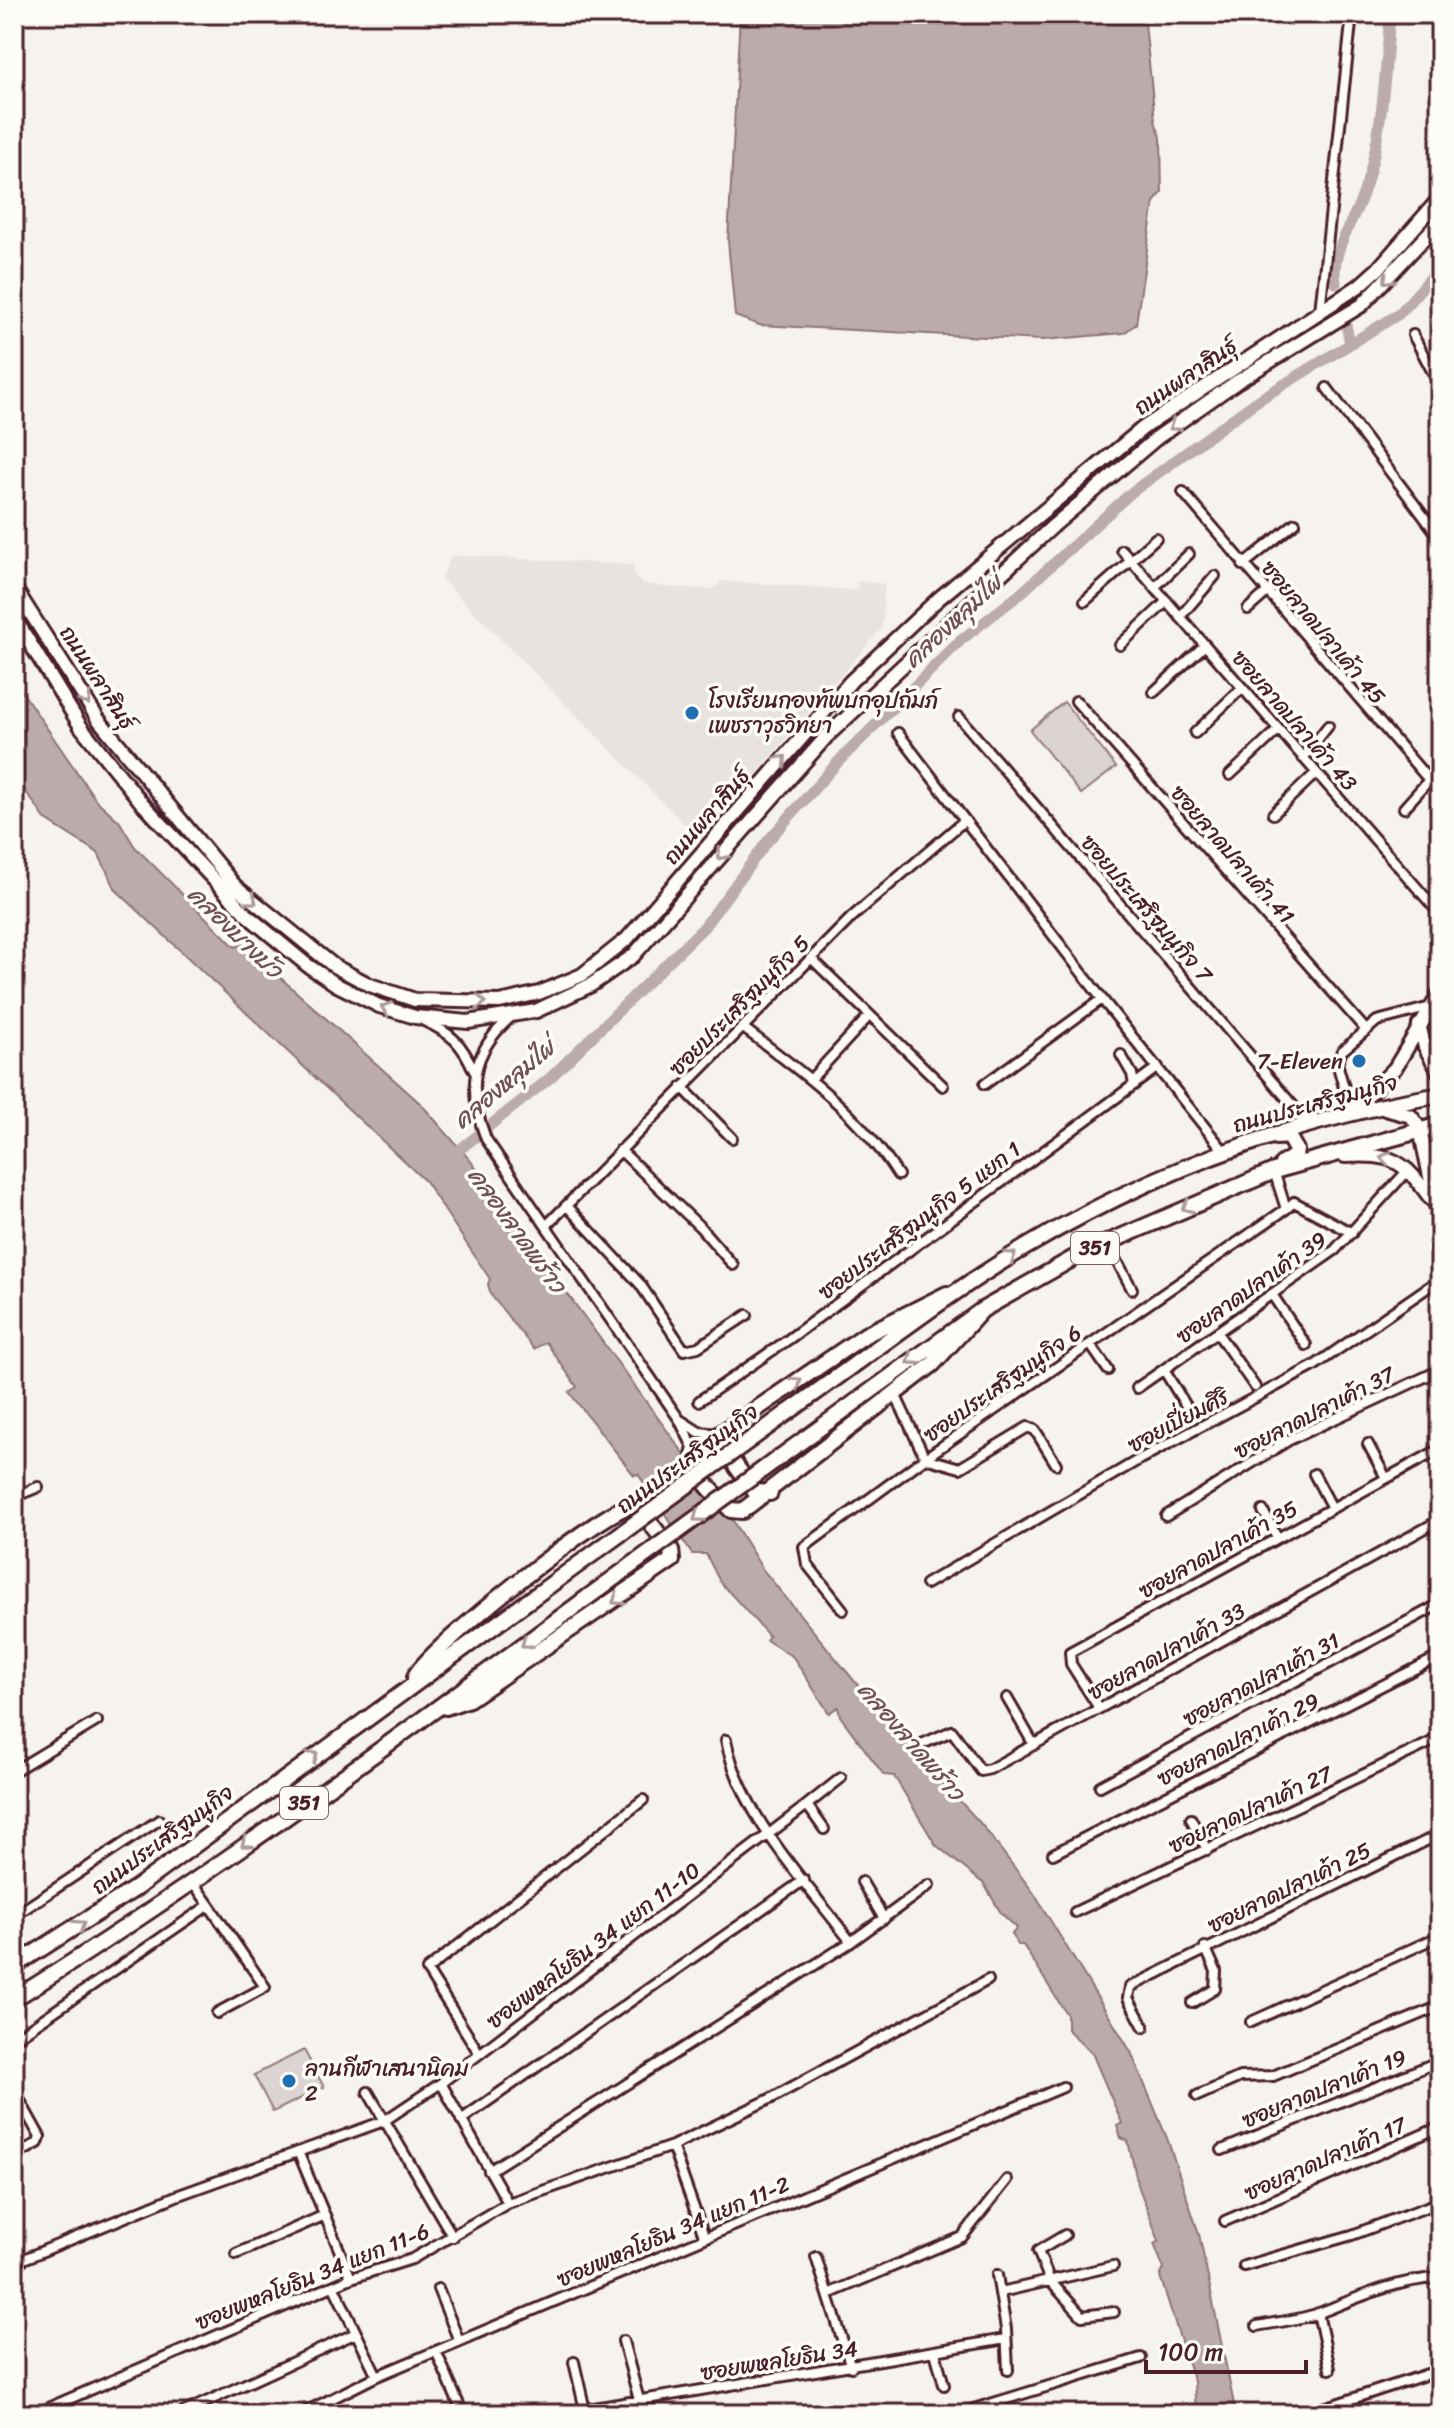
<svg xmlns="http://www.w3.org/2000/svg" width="1454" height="2428" viewBox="0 0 1454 2428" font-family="Sriracha,'Playpen Sans Thai',sans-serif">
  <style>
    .built { fill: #e9e3e0 }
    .green { fill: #dcd4d2; stroke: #937a7e; stroke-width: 2 }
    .water { fill: #bbabac; stroke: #8e7378; stroke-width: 2 }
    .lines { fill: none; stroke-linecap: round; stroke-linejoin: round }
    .canal { stroke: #bbabac; stroke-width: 11 }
    .minor-casing { stroke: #4a1f2b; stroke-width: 14 }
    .secondary-casing { stroke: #4a1f2b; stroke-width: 18 }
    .primary-casing { stroke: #4a1f2b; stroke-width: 20 }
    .minor { stroke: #fdfcf7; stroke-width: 8 }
    .secondary { stroke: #fdfcf7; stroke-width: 12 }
    .primary { stroke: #fdfcf7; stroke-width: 14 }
    .primary-bridge-casing { stroke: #4a1f2b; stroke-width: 20; stroke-linecap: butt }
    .primary-bridge { stroke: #fdfcf7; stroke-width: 14 }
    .oneway { stroke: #ac999b }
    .poi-dot { fill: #1f6fb2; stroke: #fdfcf7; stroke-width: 3 }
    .labels { text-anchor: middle; stroke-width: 7; stroke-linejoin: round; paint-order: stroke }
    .shield { fill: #fdfcf7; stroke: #806168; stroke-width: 2 }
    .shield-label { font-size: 20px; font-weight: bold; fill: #4a1f2b }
    .street-label { font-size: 22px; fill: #4a1f2b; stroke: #fdfcf7 }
    .poi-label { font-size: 22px; fill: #4a1f2b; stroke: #fdfcf7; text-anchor: start }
    .water-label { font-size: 24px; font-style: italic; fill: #725058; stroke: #fdfcf7 }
  </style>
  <rect width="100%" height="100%" fill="#f6f3ef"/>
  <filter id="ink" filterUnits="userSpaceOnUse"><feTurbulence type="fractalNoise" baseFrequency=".0125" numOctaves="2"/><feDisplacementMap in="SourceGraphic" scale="16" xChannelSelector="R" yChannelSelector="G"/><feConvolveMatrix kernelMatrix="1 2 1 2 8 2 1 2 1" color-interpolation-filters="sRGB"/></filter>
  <g filter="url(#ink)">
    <path class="built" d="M451,555L634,565V575L642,583L665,587L713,589L722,581L857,590L858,581L885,584L882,628L702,837L690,830L441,579Z"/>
    <path class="green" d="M1064,702L1116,767L1081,794L1030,730Z
      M304,2050L324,2087L273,2112L254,2075Z"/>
    <path class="water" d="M740,14H1120L1145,23L1155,121L1161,138L1162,193L1154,202L1136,324L1124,333L1042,340L759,325L735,316L728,241Z
      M14,680L96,800L119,821L135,847L235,947L243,944L421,1104L470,1160L733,1521L763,1570L898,1734L982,1825L1033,1892L1131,2052L1167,2138L1199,2234L1236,2414H1196L1194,2382L1160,2276L1164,2269L1154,2244L1159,2241L1138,2185L1128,2141L1121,2138L1117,2126L1122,2123L1092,2053L1067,2029V2015L1023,1945H1018L1012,1934L1017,1928L1001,1913L984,1884L936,1845L894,1776L884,1775L840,1716L838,1707L829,1713L793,1657L766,1640L769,1636L720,1582L706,1554H692L638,1474L634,1475L569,1392L577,1387L546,1342L534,1349L491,1295L488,1284L490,1279L425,1181L116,890L98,853L46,820L14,775Z"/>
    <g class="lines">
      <path class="canal" d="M1336,283C1330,256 1350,226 1360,202C1381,151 1386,70 1390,14
        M1346,324L1350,344
        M449,1158L550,1078L704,927L766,843L838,762L961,640L1019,595L1132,492L1257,401L1399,314L1440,267"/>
      <defs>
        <path id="minor" d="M1320,311L1352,14
          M1413,335L1440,386
          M1327,388L1440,538
          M1183,492L1440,793
          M1122,550L1440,914
          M1243,565L1295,523
          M1155,587L1189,554
          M1085,601L1156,538
          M1248,609L1266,593
          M1180,617L1215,576
          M1120,645L1167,601
          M1154,692L1205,645
          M1076,701L1365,1029
          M959,717L1308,1123
          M898,733L1102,999L1224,1151
          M1195,733L1242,688
          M1303,758L1328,726
          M1230,775L1278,730
          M1404,808L1429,780
          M1273,814L1316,773
          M812,959L943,1086
          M511,1017C470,1053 467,1089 486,1139L679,1419L695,1451
          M424,1021C451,1033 462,1043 474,1071
          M742,1027C801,1071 858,1112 898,1175
          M1121,1055L1132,1074L1134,1085
          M811,1079L869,1016
          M985,1084L1102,999
          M682,1087L732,1138
          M1351,1112L1337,1063L1342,1051L1377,1021L1431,1007
          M620,1150L700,1227L733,1265
          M567,1206L640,1284L684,1350L698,1347L747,1315
          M1286,1209L1294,1202L1352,1233
          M547,1225L852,917L965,820
          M1107,1242L1132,1289
          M1273,1296L1306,1345
          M1218,1334L1255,1387
          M1090,1344L1108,1370
          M1164,1370L1191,1414
          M1137,1388L1335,1250L1409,1169
          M895,1394L925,1458L960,1468L1028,1427L1035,1430L1056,1464
          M699,1401L789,1339L1158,1067
          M680,1420L699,1432L719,1434
          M1368,1444L1386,1478
          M1314,1474L1332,1508
          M14,1497L38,1487
          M1263,1511L1277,1537
          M1166,1516L1289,1440L1440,1370
          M926,1584L1140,1459L1314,1366L1440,1279
          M843,1610L807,1564L804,1547L925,1458L1286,1209L1274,1171
          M1007,1698L1034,1745
          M1099,1708L1071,1664L1070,1652L1440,1449
          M726,1740C741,1816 805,1881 851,1942L929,1885
          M922,1744L952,1731L981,1771L990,1769L1440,1520
          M14,1771L97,1721
          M1100,1786L1440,1604
          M807,1805L841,1778
          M1191,1819L1207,1850
          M1053,1854L1440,1656
          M862,1882L884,1919
          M209,1905L265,1987L217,2013
          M1075,1912L1440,1738
          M14,1916L159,1820
          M1192,2003L1215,1989L1216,1971L1205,1947
          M1251,2022L1440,1936
          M1144,2027L1128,1998L1130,1987L1440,1834
          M14,2039L209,1905L192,1881
          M479,2053L427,1970L643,1800
          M441,2083L508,2203
          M14,2090L40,2137L38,2143L14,2156
          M368,2092L453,2237
          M1197,2096L1240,2077L1273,2076L1440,2006
          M461,2120L804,1880
          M672,2146L704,2236
          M1222,2150L1440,2061
          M299,2154L351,2278
          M489,2171L851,1942
          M1225,2221L1440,2127
          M1065,2235L1038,2251L1050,2281L1082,2316L1114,2312
          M236,2254L325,2215
          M816,2257L851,2367
          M14,2263L176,2196L384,2121L441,2083L807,1805L824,1829
          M1244,2266L1352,2235L1440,2202
          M997,2275L1006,2329L1008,2370
          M334,2287L377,2376
          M438,2289L459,2341
          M1001,2292L1113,2266
          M828,2294L962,2237L1007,2180
          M1318,2313L1330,2369
          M1257,2326C1277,2322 1300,2320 1319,2313C1357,2298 1398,2279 1440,2278
          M623,2341L639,2400
          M436,2351L463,2414
          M935,2352L944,2385
          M574,2362L585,2410
          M34,2414L351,2278L412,2259L508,2203L672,2146L770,2099L988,1980
          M180,2414L356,2333
          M301,2414L377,2376L1063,2087
          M558,2414L1006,2339
          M957,2414L1141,2358
          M1306,2414L1440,2370"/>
        <path id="secondary" d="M14,587L98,719L235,886L334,966L370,985L415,1000L500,1002L539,993L582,975L627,939L851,681L937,600L1143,428L1359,286L1378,269L1440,198
          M14,617L81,727L141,802L248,916L307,965L337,985L379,1006L415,1017L468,1022L536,1011L591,985L633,956L827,736L1053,526L1158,437L1238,381L1362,305L1440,221
          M1419,1025L1425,1047L1440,1074
          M1385,1109L1411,1116L1420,1129L1440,1224
          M1351,1112L1395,1068L1440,993
          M1345,1156C1393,1153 1404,1161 1431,1199
          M1437,1194L1440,1172"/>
        <path id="primary" d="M1276,1137L1288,1136L1296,1150L1295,1156L1282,1164
          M947,1294L865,1335L695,1451C690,1473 716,1495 731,1510L742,1511L933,1364L982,1310
          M787,1413C866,1358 943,1296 1026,1247C1155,1170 1292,1120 1440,1095
          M726,1430L720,1444L755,1492L770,1493
          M806,1438L982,1310L1081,1254L1274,1171L1440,1125
          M415,1677C424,1652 613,1501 636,1504L671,1550L672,1560L469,1699L446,1707
          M14,1966L136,1888L572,1569
          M14,1999C212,1875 401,1736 588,1597"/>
      </defs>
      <use href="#minor" class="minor-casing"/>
      <use href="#secondary" class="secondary-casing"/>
      <use href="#primary" class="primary-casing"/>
      <use href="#minor" class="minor"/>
      <use href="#secondary" class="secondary"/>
      <use href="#primary" class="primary"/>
      <defs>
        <path id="primary-bridge" d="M572,1569L787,1413
          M588,1597L806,1438"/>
      </defs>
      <use href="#primary-bridge" class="primary-bridge-casing"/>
      <use href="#primary-bridge" class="primary-bridge"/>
    </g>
    <defs><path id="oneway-chevron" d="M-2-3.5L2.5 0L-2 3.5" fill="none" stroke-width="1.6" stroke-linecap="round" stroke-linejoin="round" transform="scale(2)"/></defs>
    <g class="oneway">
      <use href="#oneway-chevron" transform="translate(1388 279) rotate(135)"/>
      <use href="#oneway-chevron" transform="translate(1174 426) rotate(145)"/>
      <use href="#oneway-chevron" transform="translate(86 700) rotate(58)"/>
      <use href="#oneway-chevron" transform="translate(782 760) rotate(-48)"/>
      <use href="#oneway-chevron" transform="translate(722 855) rotate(131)"/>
      <use href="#oneway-chevron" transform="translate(252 900) rotate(40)"/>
      <use href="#oneway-chevron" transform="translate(481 1002) rotate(-1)"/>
      <use href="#oneway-chevron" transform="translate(386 1008) rotate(-161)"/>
      <use href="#oneway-chevron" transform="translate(1385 1158) rotate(-167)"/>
      <use href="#oneway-chevron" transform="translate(1187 1207) rotate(157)"/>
      <use href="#oneway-chevron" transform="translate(1011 1256) rotate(-34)"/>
      <use href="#oneway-chevron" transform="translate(912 1360) rotate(144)"/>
      <use href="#oneway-chevron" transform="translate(797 1382) rotate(-35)"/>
      <use href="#oneway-chevron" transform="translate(698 1517) rotate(144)"/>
      <use href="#oneway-chevron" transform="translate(617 1600) rotate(146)"/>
      <use href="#oneway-chevron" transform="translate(526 1643) rotate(144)"/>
      <use href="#oneway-chevron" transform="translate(313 1756) rotate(-36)"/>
      <use href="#oneway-chevron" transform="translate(246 1843) rotate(145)"/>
      <use href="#oneway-chevron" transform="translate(80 1925) rotate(-33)"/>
    </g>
  </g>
  <g class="poi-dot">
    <circle cx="692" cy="713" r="8"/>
    <circle cx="1359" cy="1061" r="8"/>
    <circle cx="289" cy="2081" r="8"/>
  </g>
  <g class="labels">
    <g class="shield">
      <rect x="1071" y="1232" width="48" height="32" rx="6"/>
      <rect x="280" y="1787" width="48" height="32" rx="6"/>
    </g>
    <g class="shield-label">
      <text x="1095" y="1255">351</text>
      <text x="304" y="1810">351</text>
    </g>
    <g class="street-label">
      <text transform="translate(1185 376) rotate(-34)" y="8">ถนนผลาสินธุ์</text>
      <text transform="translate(1324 632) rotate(50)" y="8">ซอยลาดปลาเค้า 45</text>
      <text transform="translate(98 677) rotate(57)" y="8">ถนนผลาสินธุ์</text>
      <text transform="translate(1295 720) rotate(49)" y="8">ซอยลาดปลาเค้า 43</text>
      <text transform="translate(706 816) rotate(-49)" y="8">ถนนผลาสินธุ์</text>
      <text transform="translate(1233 854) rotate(49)" y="8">ซอยลาดปลาเค้า 41</text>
      <text transform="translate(1147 908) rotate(49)" y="8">ซอยประเสริฐมนูกิจ 7</text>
      <text transform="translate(739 1005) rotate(-45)" y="8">ซอยประเสริฐมนูกิจ 5</text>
      <text transform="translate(1315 1103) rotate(-15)" y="8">ถนนประเสริฐมนูกิจ</text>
      <text transform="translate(919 1220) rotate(-37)" y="8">ซอยประเสริฐมนูกิจ 5 แยก 1</text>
      <text transform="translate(1251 1287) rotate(-35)" y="8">ซอยลาดปลาเค้า 39</text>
      <text transform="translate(1002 1383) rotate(-35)" y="8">ซอยประเสริฐมนูกิจ 6</text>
      <text transform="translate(1314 1412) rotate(-27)" y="8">ซอยลาดปลาเค้า 37</text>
      <text transform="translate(1178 1420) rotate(-28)" y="8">ซอยเปี่ยมศิริ</text>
      <text transform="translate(687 1458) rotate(-36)" y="8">ถนนประเสริฐมนูกิจ</text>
      <text transform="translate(1218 1549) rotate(-29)" y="8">ซอยลาดปลาเค้า 35</text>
      <text transform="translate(1166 1651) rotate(-29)" y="8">ซอยลาดปลาเค้า 33</text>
      <text transform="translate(1261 1679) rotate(-28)" y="8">ซอยลาดปลาเค้า 31</text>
      <text transform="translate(1238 1739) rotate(-27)" y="8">ซอยลาดปลาเค้า 29</text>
      <text transform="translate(1250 1809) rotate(-25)" y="8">ซอยลาดปลาเค้า 27</text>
      <text transform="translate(162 1839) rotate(-36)" y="8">ถนนประเสริฐมนูกิจ</text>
      <text transform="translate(1289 1887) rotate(-26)" y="8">ซอยลาดปลาเค้า 25</text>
      <text transform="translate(593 1945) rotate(-37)" y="8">ซอยพหลโยธิน 34 แยก 11-10</text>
      <text transform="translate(1324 2088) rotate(-22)" y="8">ซอยลาดปลาเค้า 19</text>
      <text transform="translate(1325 2158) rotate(-24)" y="8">ซอยลาดปลาเค้า 17</text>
      <text transform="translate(673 2231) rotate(-23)" y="8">ซอยพหลโยธิน 34 แยก 11-2</text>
      <text transform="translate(312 2276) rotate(-22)" y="8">ซอยพหลโยธิน 34 แยก 11-6</text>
      <text transform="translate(779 2360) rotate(-9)" y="8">ซอยพหลโยธิน 34</text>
    </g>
    <g class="poi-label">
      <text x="708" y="708">โรงเรียนกองทัพบกอุปถัมภ์<tspan x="708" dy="25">เพชราวุธวิทยา</tspan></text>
      <text x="1343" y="1069" text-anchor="end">7-Eleven</text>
      <text x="305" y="2076">ลานกีฬาเสนานิคม<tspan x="305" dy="25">2</tspan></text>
    </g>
    <g class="water-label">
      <text transform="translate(953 621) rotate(-43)" y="8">คลองหลุมไผ่</text>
      <text transform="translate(235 932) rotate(44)" y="8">คลองบางบัว</text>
      <text transform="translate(504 1084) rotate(-40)" y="8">คลองหลุมไผ่</text>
      <text transform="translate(517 1230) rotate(54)" y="8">คลองลาดพร้าว</text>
      <text transform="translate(911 1741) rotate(49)" y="8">คลองลาดพร้าว</text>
    </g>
  </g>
  <rect width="1454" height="2428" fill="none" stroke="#fdfcf7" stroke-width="48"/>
  <rect x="24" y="24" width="1406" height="2380" fill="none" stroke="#4a1f2b" stroke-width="3" filter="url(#ink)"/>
  <path d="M1146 2360v12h160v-12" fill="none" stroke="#4a1f2b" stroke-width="4"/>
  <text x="1158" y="2360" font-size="24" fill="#4a1f2b" stroke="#fdfcf7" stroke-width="6" paint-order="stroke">100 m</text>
</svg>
